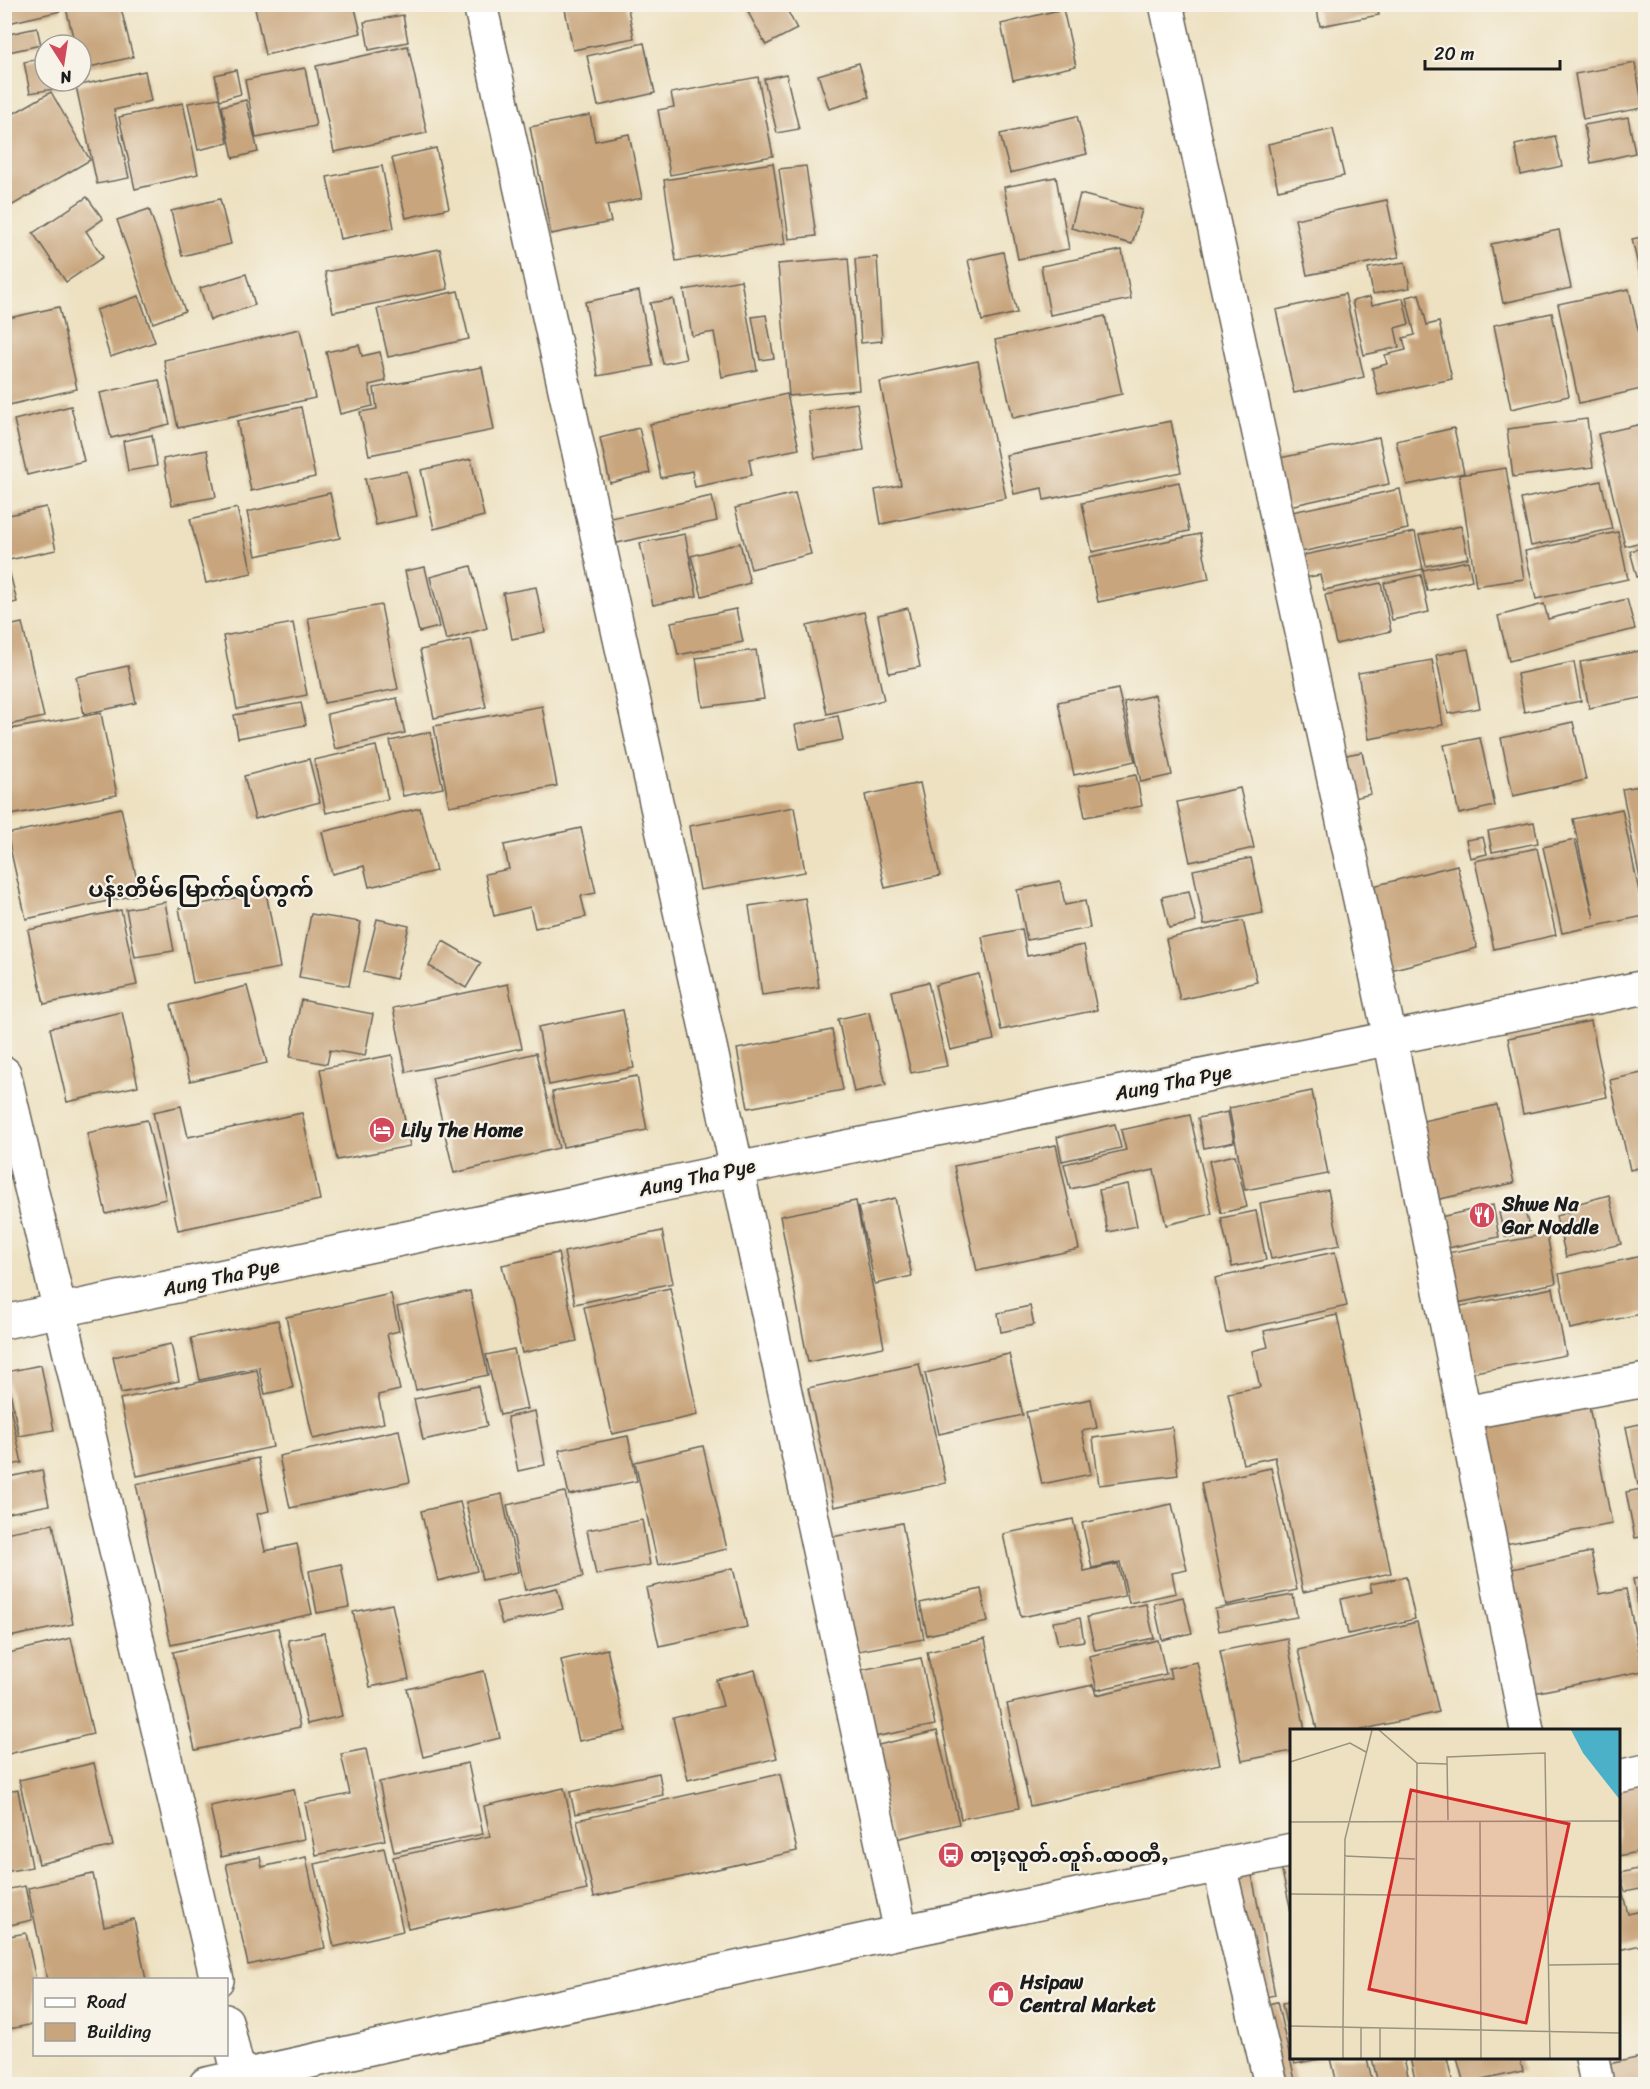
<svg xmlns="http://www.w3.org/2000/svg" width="1650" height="2089" viewBox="0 0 1650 2089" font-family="Sriracha,'Noto Sans Myanmar',sans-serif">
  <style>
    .building { fill: #c8a57d }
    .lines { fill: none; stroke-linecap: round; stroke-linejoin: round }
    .minor-casing { stroke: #656156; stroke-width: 36 }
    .minor { stroke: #fff; stroke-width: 33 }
    .labels { text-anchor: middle; stroke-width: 4.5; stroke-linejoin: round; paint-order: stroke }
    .street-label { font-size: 20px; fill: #1c1c1c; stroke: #f7f3e8 }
    .poi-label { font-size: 20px; font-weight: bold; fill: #1c1c1c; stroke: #f7f3e8; text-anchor: start }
    .quarter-label { font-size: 22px; font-weight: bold; fill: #1c1c1c; stroke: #f7f3e8 }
    .inset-road { fill: none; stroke: #99927f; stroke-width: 1.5 }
    .view { fill: #d62828; fill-opacity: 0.15; stroke: #d62828; stroke-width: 3 }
    .inset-edge { fill: none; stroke: #1c1c1c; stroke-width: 3 }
  </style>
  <rect width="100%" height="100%" fill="#f7f3e8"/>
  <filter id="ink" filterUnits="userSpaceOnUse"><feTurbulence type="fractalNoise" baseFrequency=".0167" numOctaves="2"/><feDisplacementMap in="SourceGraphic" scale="12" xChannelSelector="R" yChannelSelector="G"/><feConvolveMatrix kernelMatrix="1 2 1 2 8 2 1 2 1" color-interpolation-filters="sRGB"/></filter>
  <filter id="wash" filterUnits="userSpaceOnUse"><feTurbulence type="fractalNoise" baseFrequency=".008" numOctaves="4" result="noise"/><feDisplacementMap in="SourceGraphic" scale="24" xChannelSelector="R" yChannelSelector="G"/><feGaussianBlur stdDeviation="1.35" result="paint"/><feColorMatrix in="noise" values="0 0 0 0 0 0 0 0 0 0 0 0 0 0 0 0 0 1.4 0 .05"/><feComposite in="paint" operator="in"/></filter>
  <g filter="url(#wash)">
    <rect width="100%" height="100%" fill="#ede1c1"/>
    <g id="blocks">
      <path class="building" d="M4,4H60L61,11L4,24Z
        M65,4H120L133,57L81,69V45H75Z
        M254,4H354L361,33L265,55Z
        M564,4H627L634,38L573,50Z
        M762,4H784L797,29L766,45L748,12Z
        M1316,4H1377L1379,15L1320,26Z
        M1063,9L1076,66L1013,80L1001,24Z
        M403,15L408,42L369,50L364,22Z
        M37,28L41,45L4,53V35Z
        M644,43L655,93L598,106L587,56Z
        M408,46L427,133L334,152L316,66Z
        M45,58V81H59L60,88L30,93L24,62Z
        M859,63L869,97L829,109L818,75Z
        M1635,63L1643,108L1583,119L1575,74Z
        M305,68L316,126L256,138L245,80Z
        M236,70L241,94L220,100L215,75Z
        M145,71L151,101L114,110L129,178L97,184L76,86Z
        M786,74L799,129L777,133L764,79Z
        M758,77L773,156L670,175L658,110L674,107L671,93Z
        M51,92L90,160L6,209L4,119Z
        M219,98L228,143L198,150L188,103Z
        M246,100L258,152L233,158L222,106Z
        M183,103L198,174L135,189L119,117Z
        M590,115L595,141L629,134L642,198L607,205L611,222L551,234L530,127Z
        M1077,116L1087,154L1010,173L1000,134Z
        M1628,117L1635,153L1591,163L1584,125Z
        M1333,129L1344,176L1278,190L1268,144Z
        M1555,136L1562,166L1521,175L1515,145Z
        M436,148L449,208L406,218L392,158Z
        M773,163L785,244L676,261L664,180Z
        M382,166L394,228L340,239L327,177Z
        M806,166L816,236L789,239L779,169Z
        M1056,177L1069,249L1018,259L1004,187Z
        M1080,194L1142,210L1132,244L1071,228Z
        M87,197L103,219L86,231L103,257L66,282L33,233Z
        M220,199L231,244L182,256L171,211Z
        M1387,200L1399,257L1307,275L1295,219Z
        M149,209L185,311L153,323L117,220Z
        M1559,230L1571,288L1503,303L1491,244Z
        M1646,236V282L1642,283L1632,239Z
        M440,249L448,289L333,312L325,272Z
        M1122,250L1131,299L1050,315L1041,266Z
        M1003,252L1017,313L982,321L968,260Z
        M877,257L882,341L861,343L855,259Z
        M848,258L859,390L789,396L778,264Z
        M1405,262L1410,288L1373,294L1368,268Z
        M246,274L255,305L210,320L200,288Z
        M741,280L757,370L722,377L714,332L692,336L684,290Z
        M1629,289L1646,365V388L1579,403L1558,304Z
        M458,291L469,339L388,357L377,309Z
        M639,291L653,366L598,376L585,302Z
        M1345,294L1364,377L1294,393L1276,310Z
        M1419,294L1427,325L1439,322L1452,379L1378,395L1372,368L1387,364L1385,355L1406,350L1403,338L1415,335L1406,297Z
        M139,296L155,342L110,357L96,310Z
        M1370,297L1372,305L1403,298L1409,324L1395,328L1399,347L1364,355L1352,301Z
        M673,299L686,359L663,364L650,303Z
        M59,307L77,389L9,405L4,382V319Z
        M1552,313L1569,396L1511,409L1494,325Z
        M766,315L774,358L760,360L752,317Z
        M1105,316L1122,394L1013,418L995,340Z
        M300,329L315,398L178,428L164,360Z
        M359,345L362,356L380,352L386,381L369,385L373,406L340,414L326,352Z
        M978,361L1006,498L881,524L875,490L901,485L880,382Z
        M482,367L494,430L369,455L360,412L377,409L374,388Z
        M159,380L170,424L111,438L100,393Z
        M787,394L799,449L749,459L752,475L695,487L692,471L661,478L650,424Z
        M857,403L864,450L815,458L808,411Z
        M71,406L84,461L27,475L14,420Z
        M301,407L315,477L251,491L237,421Z
        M1587,419L1593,467L1513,477L1507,429Z
        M1171,421L1181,472L1044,500L1042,488L1014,494L1006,455Z
        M1646,423V541L1625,546L1598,434Z
        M639,428L650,473L610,483L600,438Z
        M1454,428L1464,473L1407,485L1396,441Z
        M152,435L157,466L128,471L123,441Z
        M1379,437L1389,484L1285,507L1275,459Z
        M207,450L216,497L172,505L163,459Z
        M471,459L484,516L434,529L421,470Z
        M1506,468L1524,579L1476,586L1459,475Z
        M407,471L417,516L376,525L365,479Z
        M1601,481L1612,529L1531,546L1521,499Z
        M1179,482L1189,531L1092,552L1082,503Z
        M1400,489L1408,529L1287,555L1278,515Z
        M330,493L340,538L256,556L247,512Z
        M795,493L811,554L751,569L735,508Z
        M712,496L717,521L617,543L611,518Z
        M46,507L56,550L4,561V516Z
        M237,508L252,573L206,583L190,519Z
        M1461,526L1468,558L1426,566L1419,535Z
        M1415,532L1423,569L1324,590L1320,575L1304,578L1299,556Z
        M1618,532L1628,579L1536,599L1525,551Z
        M685,534L697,596L653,605L640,543Z
        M1200,534L1209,579L1098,602L1089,557Z
        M740,543L750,583L702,596L691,556Z
        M1646,547V575L1637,577L1630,551Z
        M1468,561L1472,580L1427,591L1423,570Z
        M4,565H8L17,602L4,605Z
        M471,566L487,628L446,640L430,577Z
        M425,567L439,627L419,632L405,571Z
        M1421,575L1429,612L1392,620L1384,583Z
        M1381,583L1391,631L1336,644L1325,595Z
        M536,587L545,632L512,639L503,593Z
        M1627,599L1635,629L1509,661L1498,616L1544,604L1548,619Z
        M381,605L398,689L324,703L308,618Z
        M908,608L920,667L889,673L878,615Z
        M736,609L743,642L678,655L671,622Z
        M864,612L884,700L827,714L807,626Z
        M22,623L44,717L4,726V627Z
        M293,623L307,695L237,709L223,636Z
        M471,639L486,707L434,718L420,650Z
        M1468,649L1480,708L1448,714L1436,655Z
        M756,650L764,699L703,707L696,658Z
        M1645,650L1646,697L1589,708L1580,662Z
        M1432,660L1443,725L1369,739L1358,673Z
        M1574,662L1581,701L1524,712L1517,674Z
        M128,666L136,703L84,714L76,677Z
        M1118,689L1135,761L1074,775L1058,702Z
        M1155,695L1172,775L1141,782L1124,702Z
        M397,698L405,733L335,749L327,714Z
        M301,703L306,725L238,738L234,715Z
        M542,706L557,786L449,806L434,726Z
        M101,713L117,795L5,816V730Z
        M838,716L843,740L800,749L795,725Z
        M1573,722L1586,780L1513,796L1501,738Z
        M430,732L443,788L403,796L390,741Z
        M1480,738L1495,806L1459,814L1444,745Z
        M376,746L388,799L326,813L314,760Z
        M1362,752L1371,794L1341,801L1331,758Z
        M309,759L320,802L255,819L244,776Z
        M1136,775L1142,806L1085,817L1079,786Z
        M920,783L940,876L885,888L865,795Z
        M1646,785V899H1644L1622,789Z
        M1240,788L1254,848L1190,862L1177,802Z
        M794,807L805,872L700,890L689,826Z
        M121,808L140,894L26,919L7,834Z
        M420,808L436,871L369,887L364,866L332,874L322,832Z
        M1622,809L1644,916L1562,933L1543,847L1575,840L1594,918L1573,819Z
        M1534,822L1538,843L1492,852L1488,831Z
        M581,828L596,893L581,896L586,917L535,928L530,907L494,916L485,874L509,869L504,845Z
        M1483,837L1487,854L1470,858L1466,840Z
        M1537,848L1556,935L1494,949L1475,861Z
        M1251,858L1263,913L1204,925L1193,870Z
        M1457,865L1477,948L1382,972L1361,889Z
        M1060,881L1065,905L1085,901L1090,928L1027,940L1017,890Z
        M1189,891L1196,922L1169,928L1162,897Z
        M266,892L280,968L193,983L179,908Z
        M805,898L819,987L762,995L749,906Z
        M165,902L174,951L135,957L126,909Z
        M121,910L137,985L44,1004L28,930Z
        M311,914L361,922L349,986L299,977Z
        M377,919L409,926L396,979L364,972Z
        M1243,921L1257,982L1180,1000L1166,939Z
        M1022,929L1027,956L1084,945L1097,1010L1001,1030L982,937Z
        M443,941L481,963L466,988L429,966Z
        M979,974L994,1040L950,1050L935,985Z
        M928,982L947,1066L911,1073L892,991Z
        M508,984L522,1048L406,1072L393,1008Z
        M247,986L267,1063L190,1081L171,1005Z
        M301,1000L373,1014L365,1056L330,1050L327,1064L290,1057Z
        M623,1010L634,1068L549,1085L538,1027Z
        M122,1012L138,1086L67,1102L50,1028Z
        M869,1012L886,1085L854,1092L838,1019Z
        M1591,1021L1607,1097L1523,1114L1508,1038Z
        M832,1030L843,1090L748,1108L737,1049Z
        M536,1053L559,1148L454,1173L432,1078Z
        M392,1055L410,1146L337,1160L320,1069Z
        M1646,1072V1166L1630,1170L1610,1080Z
        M637,1076L647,1130L563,1147L552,1092Z
        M1312,1091L1328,1174L1245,1190L1229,1108Z
        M1497,1105L1514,1183L1426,1202L1409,1124Z
        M181,1106L188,1137L302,1113L320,1200L178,1230L153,1112Z
        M1228,1112L1234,1142L1204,1148L1198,1118Z
        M1190,1115L1212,1214L1166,1225L1154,1170L1070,1189L1064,1164L1126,1150L1121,1130Z
        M147,1120L166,1199L106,1214L87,1133Z
        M1115,1124L1121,1148L1062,1161L1057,1137Z
        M1056,1145L1079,1249L977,1271L954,1166Z
        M1235,1155L1247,1207L1221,1213L1209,1161Z
        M1128,1184L1137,1226L1108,1232L1099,1190Z
        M1328,1190L1340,1245L1271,1259L1260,1203Z
        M1609,1195L1621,1244L1566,1257L1556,1216L1573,1211L1572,1205Z
        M895,1198L912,1276L875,1284L858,1207Z
        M856,1201L884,1347L808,1362L780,1216Z
        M1493,1205L1499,1237L1434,1251L1427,1220Z
        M1524,1207L1530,1231L1505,1237L1499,1213Z
        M1256,1211L1266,1260L1232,1267L1221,1218Z
        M662,1231L673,1283L575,1304L564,1252Z
        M1547,1234L1556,1283L1447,1305L1437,1255Z
        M1335,1252L1347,1306L1226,1333L1215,1278Z
        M558,1253L577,1341L522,1353L502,1265Z
        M1646,1255V1313L1570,1329L1559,1274Z
        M670,1288L698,1415L612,1434L584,1307Z
        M1553,1288L1566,1355L1459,1375L1446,1309Z
        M470,1291L488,1375L416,1390L397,1307Z
        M391,1294L399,1331L387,1334L400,1390L378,1395L384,1423L313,1439L286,1317Z
        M1030,1306L1034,1325L1001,1332L998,1313Z
        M1337,1315L1391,1573L1303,1592L1275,1457L1243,1464L1228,1393L1260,1387L1252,1351L1268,1347L1264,1331Z
        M278,1320L293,1388L265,1394L259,1367L200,1380L191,1338Z
        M171,1344L179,1381L121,1393L113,1357Z
        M514,1349L527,1409L500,1415L486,1355Z
        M1009,1354L1023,1415L939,1434L925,1373Z
        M919,1364L946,1483L834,1507L808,1388Z
        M41,1365L54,1430L19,1436L6,1372Z
        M257,1370L273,1447L137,1476L120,1399Z
        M4,1379L22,1463L4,1466Z
        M478,1386L487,1426L423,1440L414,1399Z
        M1587,1396L1612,1524L1495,1546L1470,1418Z
        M1091,1399L1097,1428L1082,1431L1091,1474L1042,1484L1026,1412Z
        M535,1411L545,1465L518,1471L507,1417Z
        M1644,1423L1646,1484L1638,1485L1626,1427Z
        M1172,1427L1178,1475L1099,1485L1093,1438Z
        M399,1430L410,1482L290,1508L279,1456Z
        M628,1436L637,1481L569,1495L559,1450Z
        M703,1446L727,1549L658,1565L635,1462Z
        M258,1458L269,1511L257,1514L265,1551L297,1544L312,1614L171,1645L136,1484Z
        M1271,1468L1297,1590L1226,1605L1201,1483Z
        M42,1470L49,1505L4,1514V1478Z
        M1646,1488V1536L1635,1538L1626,1492Z
        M565,1492L583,1577L525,1590L507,1505Z
        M502,1494L518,1572L482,1580L466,1502Z
        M460,1502L477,1571L438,1581L421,1511Z
        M1172,1504L1187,1570L1172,1573L1176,1593L1129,1603L1120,1562L1092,1568L1082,1523Z
        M1073,1519L1084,1571L1118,1564L1125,1596L1021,1617L1003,1534Z
        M642,1520L650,1565L596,1575L587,1530Z
        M902,1523L924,1639L853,1652L832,1537Z
        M53,1524L73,1624L4,1638V1533Z
        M1591,1552L1600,1594L1626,1589L1643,1671L1518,1696L1493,1573Z
        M341,1564L349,1607L317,1613L309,1571Z
        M733,1568L747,1627L659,1646L646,1588Z
        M1406,1577L1415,1619L1348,1634L1341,1599L1372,1592L1370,1584Z
        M1646,1577V1638H1644L1633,1579Z
        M557,1588L563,1609L502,1624L496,1602Z
        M981,1589L988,1622L927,1635L920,1603Z
        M1293,1595L1297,1617L1219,1631L1215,1609Z
        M1183,1597L1192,1633L1162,1640L1154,1604Z
        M392,1604L409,1679L370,1687L353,1612Z
        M1146,1604L1154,1638L1095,1650L1087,1617Z
        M1080,1618L1084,1641L1058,1645L1053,1622Z
        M1417,1622L1439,1712L1361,1730H1317L1298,1650Z
        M278,1628L300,1727L195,1750L173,1652Z
        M324,1633L342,1716L307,1724L288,1640Z
        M71,1638L93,1734L4,1755V1654Z
        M1287,1638L1305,1730H1292V1751L1242,1761L1220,1651Z
        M985,1639L1019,1808L961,1819L927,1652Z
        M1158,1640L1166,1674L1097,1690L1089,1656Z
        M607,1649L626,1731L579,1741L561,1660Z
        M921,1658L935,1725L869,1738L856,1671Z
        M1197,1662L1220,1764L1030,1806L1007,1704L1093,1685L1096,1695L1171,1678L1169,1668Z
        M755,1670L777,1758L688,1780L673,1718L723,1706L716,1680Z
        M484,1671L500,1738L423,1757L407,1689Z
        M937,1731L959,1824L892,1840L870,1747Z
        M366,1749L385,1840L316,1855L305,1803L350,1794L341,1754Z
        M94,1763L113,1846L39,1864L19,1780Z
        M468,1763L483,1834L394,1852L379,1782Z
        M659,1773L663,1795L575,1814L570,1792Z
        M780,1774L797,1851L594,1897L577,1820Z
        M1646,1777V1850L1618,1856V1782Z
        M564,1788L587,1890L408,1928L393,1857L490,1836L484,1806Z
        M294,1789L304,1839L221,1857L210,1806Z
        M18,1790L32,1867L4,1872V1792Z
        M384,1848L403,1931L334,1947L315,1864Z
        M1248,1854L1275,1995L1246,2001L1218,1861Z
        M260,1857L262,1867L306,1857L325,1948L248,1965L226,1864Z
        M1292,1860V1911H1291L1280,1863Z
        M1646,1867V1888L1625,1892L1620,1873Z
        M93,1874L104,1926L134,1919L146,1980H47L28,1888Z
        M25,1886L32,1920L6,1926L4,1890Z
        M1622,1891L1628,1914L1646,1910V1944L1618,1950V1892Z
        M26,1933L36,1980H34V2024L4,2030V1937Z
        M1277,2002L1296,2084H1261L1243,2010Z
        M1292,2002V2044H1290L1282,2004Z
        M1646,2056V2084H1608L1604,2065Z
        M1293,2058H1320V2059L1295,2064Z
        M1331,2058H1367L1373,2084H1337Z
        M1372,2058H1404L1410,2084H1378Z
        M1410,2058H1447L1453,2084H1416Z
        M1457,2058H1520L1523,2071L1464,2084Z"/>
    </g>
  </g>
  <g filter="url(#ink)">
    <use href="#blocks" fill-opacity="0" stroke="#656156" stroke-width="1.5"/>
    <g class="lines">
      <defs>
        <path id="minor" d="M480,4L737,1169L901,1932
          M1166,4L1390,1038L1527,1730
          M4,1073L217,1980
          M4,1322L737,1169L1646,987
          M1464,1413L1646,1380
          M1618,1777L1646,1771
          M1219,1866L1271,2084
          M226,2021L241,2084
          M1592,2058L1597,2084
          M206,2084L901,1932L1292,1850"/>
      </defs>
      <use href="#minor" class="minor-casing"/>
      <use href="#minor" class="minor"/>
    </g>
  </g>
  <defs>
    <symbol id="hotel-disc" viewBox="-11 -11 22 22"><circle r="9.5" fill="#d1495b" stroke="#f7f3e8"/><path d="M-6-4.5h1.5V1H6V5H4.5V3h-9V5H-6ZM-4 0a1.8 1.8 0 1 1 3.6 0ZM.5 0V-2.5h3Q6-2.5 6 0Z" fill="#fff"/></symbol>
    <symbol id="restaurant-disc" viewBox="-11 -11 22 22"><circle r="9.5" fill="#d1495b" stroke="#f7f3e8"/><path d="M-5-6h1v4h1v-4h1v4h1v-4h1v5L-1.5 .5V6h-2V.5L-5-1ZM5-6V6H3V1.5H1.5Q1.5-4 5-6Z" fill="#fff"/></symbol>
    <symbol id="bus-disc" viewBox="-11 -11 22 22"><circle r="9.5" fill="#d1495b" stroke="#f7f3e8"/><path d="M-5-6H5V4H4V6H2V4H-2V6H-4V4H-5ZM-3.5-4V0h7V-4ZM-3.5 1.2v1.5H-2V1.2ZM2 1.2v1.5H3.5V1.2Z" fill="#fff"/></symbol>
    <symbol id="shop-disc" viewBox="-11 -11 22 22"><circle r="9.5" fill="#d1495b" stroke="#f7f3e8"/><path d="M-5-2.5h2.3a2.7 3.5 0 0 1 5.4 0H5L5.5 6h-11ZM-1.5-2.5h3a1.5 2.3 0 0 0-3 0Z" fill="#fff"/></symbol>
  </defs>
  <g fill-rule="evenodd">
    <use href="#hotel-disc" x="367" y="1115" width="30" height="30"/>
    <use href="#restaurant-disc" x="1467" y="1200" width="30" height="30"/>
    <use href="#bus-disc" x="936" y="1840" width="30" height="30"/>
    <use href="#shop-disc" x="986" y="1979" width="30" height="30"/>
  </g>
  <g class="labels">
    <g class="street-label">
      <text transform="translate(1173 1082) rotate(-11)" y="7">Aung Tha Pye</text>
      <text transform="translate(697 1177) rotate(-12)" y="7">Aung Tha Pye</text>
      <text transform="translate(221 1277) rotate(-12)" y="7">Aung Tha Pye</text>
    </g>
    <g class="poi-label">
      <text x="401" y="1137">Lily The Home</text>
      <text x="1502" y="1211">Shwe Na<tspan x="1502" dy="23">Gar Noddle</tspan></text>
      <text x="970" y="1862">တႃႈလူတ်ႉတူၵ်ႉထဝတီႇ</text>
      <text x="1020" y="1989">Hsipaw<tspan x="1020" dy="23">Central Market</tspan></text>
    </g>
    <g class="quarter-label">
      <text x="201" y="897">ပန်းတိမ်မြောက်ရပ်ကွက်</text>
    </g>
  </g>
  <g transform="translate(1290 1729)">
    <rect width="330" height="330" fill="#ede1c1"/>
    <path d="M281,1H330V71L293,24Z" fill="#4ab1c9"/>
    <path class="inset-road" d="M89,1L127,34L157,35M0,33L60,14L76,23M158,91L157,28L255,24L260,329M190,92L191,329M0,93L330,92M54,127L125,130M0,165L330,168M258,236L330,235M0,297L330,304M53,298L55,110L82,1M71,298V329M53,329V298M90,329V299M125,329L127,34"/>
    <path class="view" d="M121,61L279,95L236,294L79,260Z"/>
    <rect width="330" height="330" class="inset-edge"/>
  </g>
  <rect width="1650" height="2089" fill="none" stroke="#f7f3e8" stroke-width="24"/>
  <rect x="33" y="1978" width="195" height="78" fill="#f7f3e8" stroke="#9f9d96" stroke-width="1.5"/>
  <rect x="45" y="1998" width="30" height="9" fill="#ffffff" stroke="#9f9d96" stroke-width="1.5"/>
  <text x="87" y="2008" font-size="18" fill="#1c1c1c">Road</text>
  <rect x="45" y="2023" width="30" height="18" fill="#c8a57d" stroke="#9f9d96" stroke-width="1.5"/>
  <text x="87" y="2038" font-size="18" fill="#1c1c1c">Building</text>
  <g transform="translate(63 63) rotate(168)"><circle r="28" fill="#f7f3e8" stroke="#9f9d96" stroke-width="1.5"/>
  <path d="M0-4.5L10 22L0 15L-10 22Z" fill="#d1495b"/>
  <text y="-9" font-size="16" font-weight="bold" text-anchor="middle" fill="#1c1c1c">N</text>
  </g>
  <path d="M1425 60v9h135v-9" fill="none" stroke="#1c1c1c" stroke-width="3"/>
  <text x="1434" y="60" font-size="18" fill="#1c1c1c" stroke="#f7f3e8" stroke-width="4.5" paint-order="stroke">20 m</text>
</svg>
